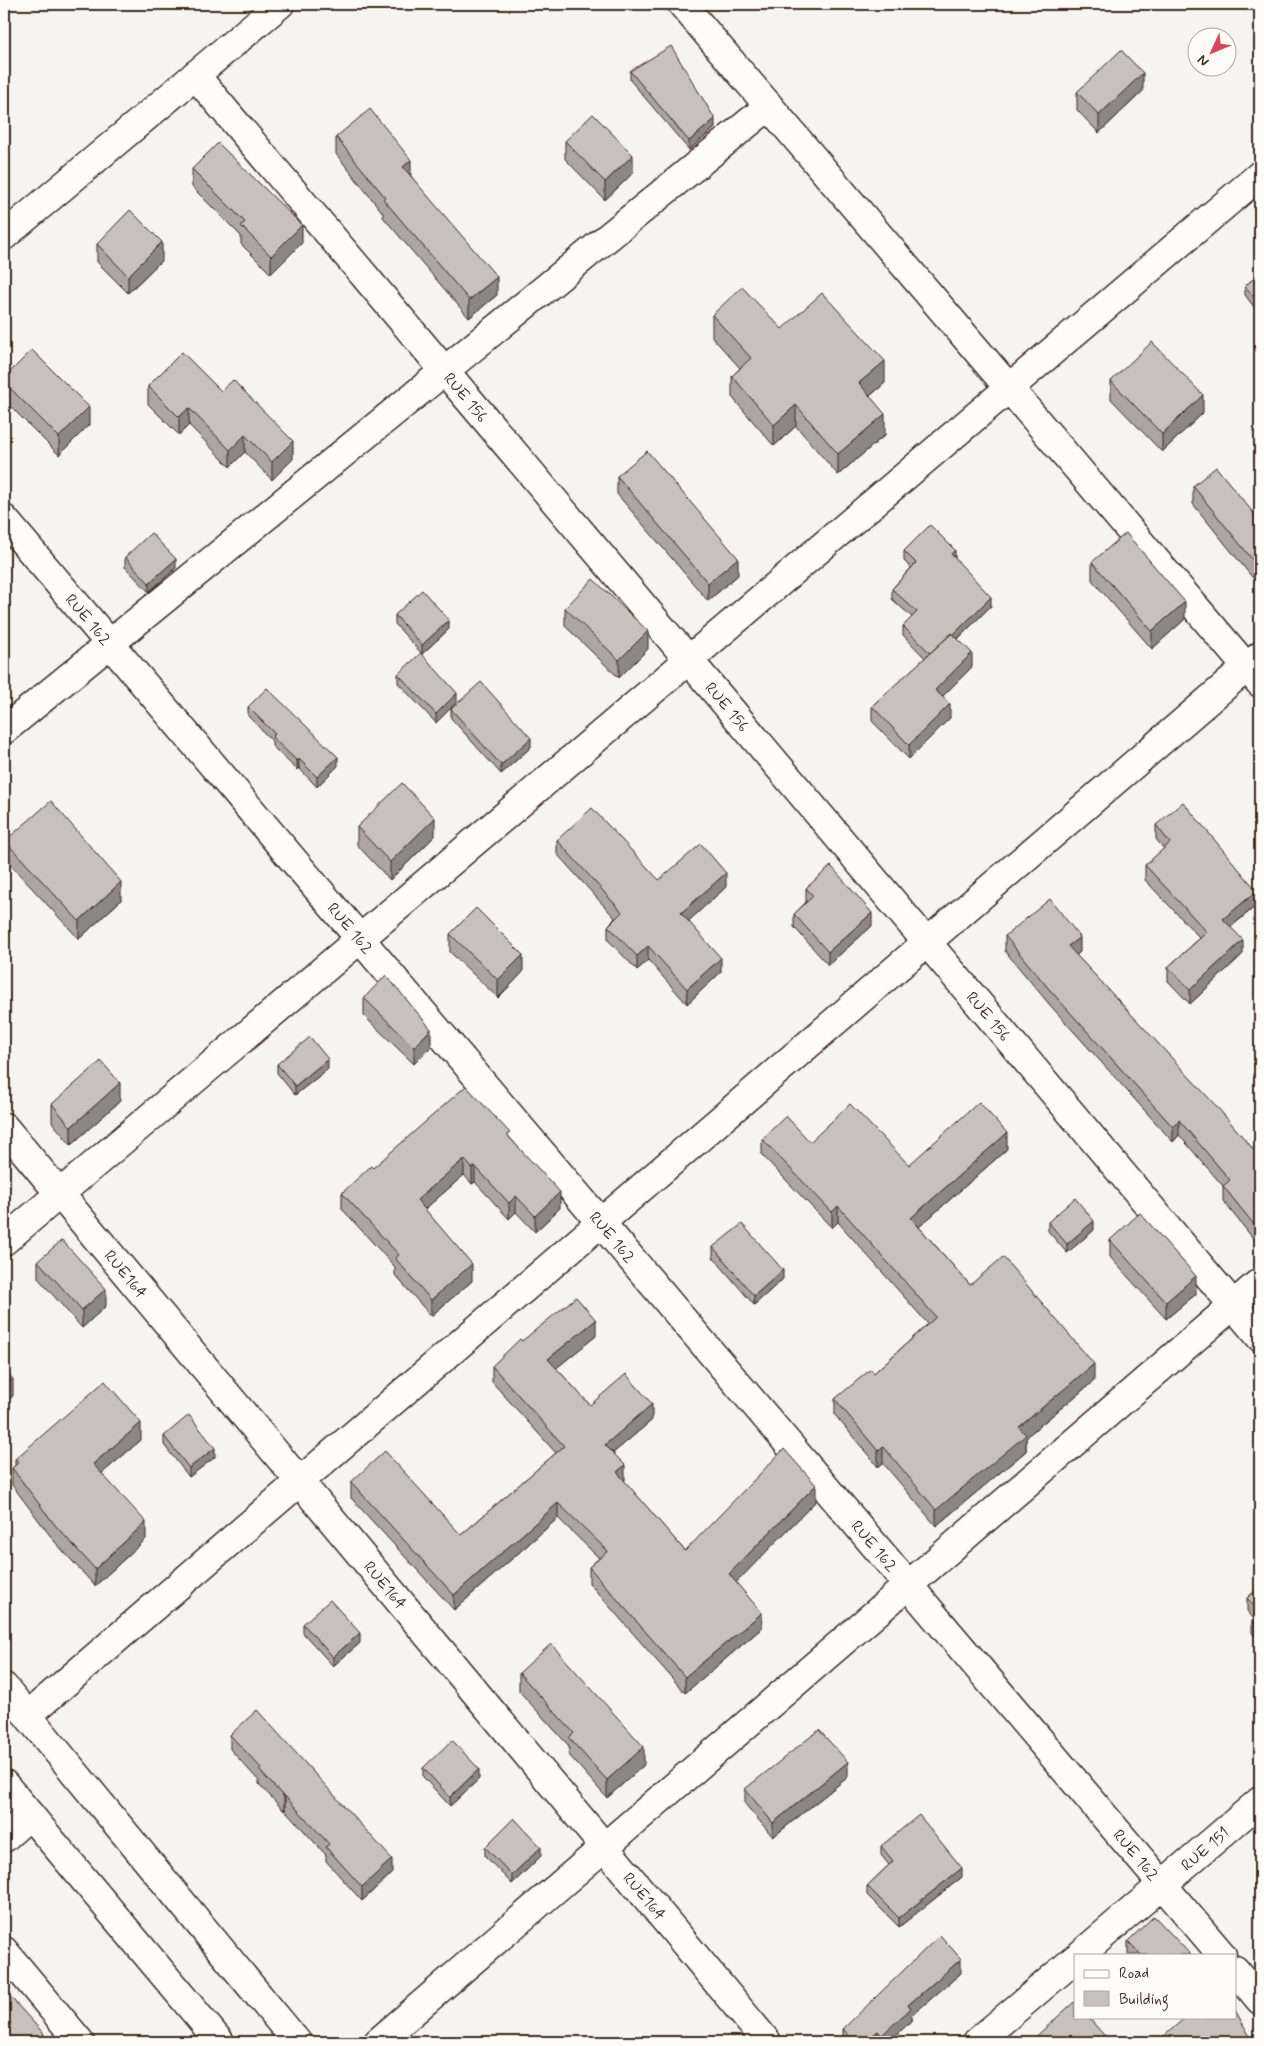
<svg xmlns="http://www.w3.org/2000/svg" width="1264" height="2046" viewBox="0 0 1264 2046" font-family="Mynerve,sans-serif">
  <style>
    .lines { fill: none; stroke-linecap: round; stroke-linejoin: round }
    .minor-casing { stroke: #3b2a1e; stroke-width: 31 }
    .secondary-casing { stroke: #3b2a1e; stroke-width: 31 }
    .minor { stroke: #fdfcf7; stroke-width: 28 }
    .secondary { stroke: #fdfcf7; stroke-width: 28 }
    .wall { fill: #aba6a1; stroke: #3b2a1e }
    .shaded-wall { fill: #8b8783; stroke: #3b2a1e }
    .building { fill: #c7c1bb; stroke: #3b2a1e }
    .labels { text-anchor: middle; stroke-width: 5; stroke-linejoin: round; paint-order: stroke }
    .street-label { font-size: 16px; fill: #3b2a1e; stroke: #fdfcf7 }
  </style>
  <rect width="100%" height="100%" fill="#f5f4ee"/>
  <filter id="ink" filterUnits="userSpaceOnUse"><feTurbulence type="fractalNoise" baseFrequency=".02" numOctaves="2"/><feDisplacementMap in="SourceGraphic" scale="10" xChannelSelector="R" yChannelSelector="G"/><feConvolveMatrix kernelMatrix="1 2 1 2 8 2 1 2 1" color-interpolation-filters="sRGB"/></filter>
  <g filter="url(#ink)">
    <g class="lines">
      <defs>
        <g id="minor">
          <path d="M682,4L1260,683"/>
          <path id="s1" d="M195,75L1260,1337"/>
          <path d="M4,236L280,4"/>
          <path id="s2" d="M4,519L1222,1955"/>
          <path d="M4,730L769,106"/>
          <path id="s3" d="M4,1127L767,2042"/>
          <path d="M4,1241L1260,175"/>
          <path d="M28,1715L1260,656"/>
          <path d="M4,1838L30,1815"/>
          <path d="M4,1951L80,2042"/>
          <path id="s4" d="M1080,1955L1260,1801"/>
          <path d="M1235,1970L1260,2000"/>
          <path d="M378,2042L1260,1282"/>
          <path d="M977,2042L1075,1959"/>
        </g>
        <path id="secondary" d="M4,1687L297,2042
          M4,1784L220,2042"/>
      </defs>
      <use href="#minor" class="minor-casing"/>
      <use href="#secondary" class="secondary-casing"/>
      <use href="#minor" class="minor"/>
      <use href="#secondary" class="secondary"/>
    </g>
    <path class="wall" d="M630,71L715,128L689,150L630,80Z
      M1143,91L1099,133L1077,110V92Z
      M336,137L411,176L497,295L469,318L383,217V213L336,154Z
      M565,141L633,173L605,200L565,159Z
      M192,169L302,243L271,274L241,244V236L192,187Z
      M97,244L162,260L128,293L97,262Z
      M1260,273V315L1245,295V286Z
      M712,315L782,329L885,383L870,396L885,435L838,475L796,426L774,446L732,397V376L740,368L712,337Z
      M4,378L89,425L59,455L4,400Z
      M1111,381L1203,413L1162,452L1111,399Z
      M1260,385V403L1259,402V386Z
      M148,386L221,391L293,459L272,480L245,452L230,467L189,425L179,435L148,404Z
      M617,476L738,575L708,601L617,494Z
      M1193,486L1260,521L1256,582L1193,504Z
      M904,551L955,559L991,606L958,639L972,667L942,696L950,718L909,759L872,721V706L925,658L903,635V626L912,617L892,599V589L911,568L904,561Z
      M125,557L176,568L149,592L125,567Z
      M1092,562L1185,619L1152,649L1092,580Z
      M565,608L648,649L619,678L565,626Z
      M395,615L449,629L422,654L395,624Z
      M398,674L457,702L436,723L398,683Z
      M248,707L338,766L317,787L299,768L297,770L272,746V741L248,716Z
      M451,709L531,747L501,774L451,718Z
      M1156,825L1257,905L1231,927L1243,954L1190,1004L1168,981V967L1200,938L1145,880V865L1164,849L1156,839Z
      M357,827L435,836L390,880L357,845Z
      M557,840L659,880L726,887L688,921L721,972L687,1004L648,960L637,970L608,940V926L615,918L557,854Z
      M5,841L121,900L79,939L5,859Z
      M806,888L872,926L828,965L794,927V914L806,902Z
      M450,934L523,972L498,998L450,952Z
      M1005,936L1080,952L1076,955L1259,1156L1260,1155V1247L1223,1201V1186L1179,1135L1173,1142L1049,1004L1005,951Z
      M364,998L431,1047L414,1064L364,1016Z
      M277,1064L328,1069L295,1095L277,1073Z
      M120,1101L71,1145L52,1122V1104Z
      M510,1139L560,1208L535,1232L516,1212L509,1219L475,1182L472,1184L464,1175L425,1209L472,1281L431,1316L395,1275V1267L342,1209V1193Z
      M762,1139L810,1142L909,1165L1007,1149L919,1227L970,1285L1094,1381L1026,1437V1451L936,1526L883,1463L878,1467L835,1415V1399L874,1373L928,1324L838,1222L832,1228L762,1155Z
      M1048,1222L1094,1230L1067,1253L1048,1231Z
      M1110,1240L1196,1294L1166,1319L1110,1257Z
      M713,1247L783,1279L754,1305L713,1257Z
      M38,1261L106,1306L82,1328L38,1278Z
      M596,1336L556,1368L590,1405L652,1420L613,1453L625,1480L624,1481L685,1551L816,1501L736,1582L762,1628L685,1693L589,1583V1567L599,1558L558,1518L454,1610L351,1498V1482L461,1535L556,1453L492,1382V1366L522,1341Z
      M164,1436L215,1457L189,1477L164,1445Z
      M141,1440L101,1474L146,1539L95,1586L55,1542L12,1485V1468L15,1466V1459Z
      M1260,1587V1642L1252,1633V1620L1254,1619L1247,1611V1598Z
      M303,1624L360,1643L333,1666L303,1633Z
      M519,1673L644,1765L607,1798L569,1755V1746L519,1691Z
      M230,1735L392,1873L362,1901L326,1861V1855L285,1810L284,1811L259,1784V1781L230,1749Z
      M423,1768L479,1779L450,1806L423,1777Z
      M848,1777L773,1837L745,1804V1789Z
      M881,1846L962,1877L899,1927L867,1895V1886L889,1865L881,1855Z
      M485,1847L541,1856L512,1884L485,1856Z
      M1128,1941L1191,1955H1128Z
      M961,1973L911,2016V2021L889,2042H843V2029Z"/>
    <path class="shaded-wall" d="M1143,73V91L1099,133V115Z
      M715,119V128L689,150V141Z
      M633,155V173L605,200V182Z
      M411,160V178L403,167Z
      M302,225V243L271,274V256Z
      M162,242V260L128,293V276Z
      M497,277V295L469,318V300Z
      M885,361V383L859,405V383Z
      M1203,395V413L1162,452V434Z
      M796,405V426L774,446V425Z
      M89,407V425L59,455V437Z
      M189,408V425L179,435V417Z
      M885,414V435L838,475V454Z
      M245,435V452L230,467V450Z
      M293,441V459L272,480V462Z
      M955,550V559L951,554Z
      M738,558V575L708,601V583Z
      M176,559V568L149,592V583Z
      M1260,561V579L1256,582V564Z
      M991,597V606L932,664V655Z
      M1185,602V619L1152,649V631Z
      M449,620V629L422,654V645Z
      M648,631V649L619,678V660Z
      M972,653V667L935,704V690Z
      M457,693V702L436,723V714Z
      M950,704V718L909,759V745Z
      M531,738V747L501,774V765Z
      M338,757V766L317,787V777Z
      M299,759V768L297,770V761Z
      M435,818V836L390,880V862Z
      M726,873V887L681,928V913Z
      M121,882V900L79,939V921Z
      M1257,891V905L1223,933V919Z
      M872,913V926L828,965V952Z
      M1080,937V952L1068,961V946Z
      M1243,940V954L1190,1004V990Z
      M648,946V960L637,970V956Z
      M523,955V972L498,998V980Z
      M721,958V972L687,1004V989Z
      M431,1029V1047L414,1064V1047Z
      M328,1059V1069L295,1095V1086Z
      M120,1083V1101L71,1145V1127Z
      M1179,1120V1135L1173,1142V1127Z
      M1007,1133V1149L911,1234V1218Z
      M464,1159V1175L417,1216V1200Z
      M475,1166V1182L472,1184V1168Z
      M560,1192V1208L535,1232V1216Z
      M516,1196V1212L509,1219V1203Z
      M838,1206V1222L832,1228V1212Z
      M1094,1221V1230L1067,1253V1244Z
      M472,1264V1281L431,1316V1300Z
      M783,1270V1279L754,1305V1296Z
      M1196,1276V1294L1166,1319V1302Z
      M106,1289V1306L82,1328V1310Z
      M596,1320V1336L548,1375V1359Z
      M1094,1364V1381L1026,1437V1451L936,1526V1510L1019,1427Z
      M13,1379V1396L4,1404V1386Z
      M652,1404V1420L605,1460V1445Z
      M141,1423V1440L93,1481V1464Z
      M883,1446V1463L878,1467V1451Z
      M215,1448V1457L189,1477V1468Z
      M625,1465V1480L617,1488V1472Z
      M816,1485V1501L729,1590V1574Z
      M558,1503V1518L454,1610V1595Z
      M146,1522V1539L95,1586V1569Z
      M762,1613V1628L685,1693V1677Z
      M360,1633V1643L333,1666V1657Z
      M644,1747V1765L607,1798V1780Z
      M848,1762V1777L773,1837V1823Z
      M479,1769V1779L450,1806V1797Z
      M285,1796V1810L284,1811V1797Z
      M541,1847V1856L512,1884V1875Z
      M392,1859V1873L362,1901V1887Z
      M962,1868V1877L899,1927V1918Z
      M961,1959V1973L911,2016V2021L889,2042H882V2035L908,2005Z
      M878,2031V2042H864Z
      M44,2034V2042H35Z"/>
    <path class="building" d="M671,46L715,119L689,141L630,71Z
      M1121,50L1143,73L1099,115L1077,92Z
      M370,109L411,160L403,167L497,277L469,300L383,199L385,197L336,137Z
      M593,114L633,155L605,182L565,141Z
      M218,143L302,225L271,256L241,226L245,222L192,169Z
      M130,210L162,242L128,276L97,244Z
      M1260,273V305L1245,286Z
      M742,287L782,329L822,293L885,361L859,383L885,414L838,454L796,405L774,425L732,376L751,358L712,315Z
      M1152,342L1203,395L1162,434L1111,381Z
      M32,350L89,407L59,437L4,382V378Z
      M182,352L221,391L233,380L293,441L272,462L245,435L230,450L189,408L179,417L148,386Z
      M647,451L738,558L708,583L617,476Z
      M1216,467L1260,521V561L1256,564L1193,486Z
      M930,525L955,550L951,554L991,597L953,635L952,633L930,653L903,626L917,612L892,589L916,563L904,551Z
      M151,533L176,559L149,583L125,557Z
      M1126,533L1185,602L1152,631L1092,562Z
      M593,579L648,631L619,660L565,608Z
      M422,590L449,620L422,645L395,615Z
      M952,633L972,653L935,690L950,704L909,745L872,706Z
      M421,653L457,693L436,714L398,674Z
      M481,682L531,738L501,765L451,709Z
      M267,688L338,757L317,777L299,759L297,761L272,737L275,734L248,707Z
      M402,783L435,818L390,862L357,827Z
      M51,801L121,882L79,921L5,841Z
      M1183,802L1257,891L1223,919L1243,940L1190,990L1168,967L1207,932L1145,865L1170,843L1156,825Z
      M592,808L659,880L701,844L726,873L681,913L721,958L687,989L648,946L637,956L608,926L622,912L557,840Z
      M831,866L872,913L828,952L794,914L813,896L806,888Z
      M1050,899L1080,937L1068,946L1218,1108L1259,1156L1260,1155V1232L1223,1186L1230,1180L1179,1120L1173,1127L1049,989L1005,936Z
      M476,908L523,955L498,980L450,934Z
      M386,975L431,1029L414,1047L364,998Z
      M310,1037L328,1059L295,1086L277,1064Z
      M101,1061L120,1083L71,1127L52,1104Z
      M466,1086L510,1133L507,1135L560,1192L535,1216L516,1196L509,1203L475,1166L472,1168L464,1159L417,1200L472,1264L431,1300L395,1258L399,1255L342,1193L371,1166L373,1168Z
      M979,1102L1007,1133L911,1218L970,1285L1003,1257L1094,1364L1019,1427L1026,1435L936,1510L883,1446L878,1451L835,1399L871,1369L874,1373L936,1317L838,1206L832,1212L762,1139L786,1116L810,1142L850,1104L909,1165Z
      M1075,1198L1094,1221L1067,1244L1048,1222Z
      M1140,1213L1196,1276L1166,1302L1110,1240Z
      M742,1224L783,1270L754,1296L713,1247Z
      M62,1240L106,1289L82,1310L38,1261Z
      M576,1297L596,1320L548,1359L590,1405L626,1374L652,1404L605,1445L625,1465L617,1472L685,1551L784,1449L816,1485L729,1574L762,1613L685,1677L589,1567L608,1551L558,1503L454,1595L351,1482L385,1451L461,1535L564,1446L492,1366L520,1339L522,1341Z
      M4,1369L13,1379L4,1386Z
      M105,1381L141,1423L93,1464L146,1522L95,1569L55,1525L12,1468L19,1462L15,1459Z
      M189,1415L215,1448L189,1468L164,1436Z
      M1260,1587V1629L1252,1620L1260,1613L1247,1598Z
      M330,1600L360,1633L333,1657L303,1624Z
      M551,1644L644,1747L607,1780L569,1738L574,1733L519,1673Z
      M257,1710L392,1859L362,1887L326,1847L329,1844L285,1796L284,1797L259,1770L261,1768L230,1735Z
      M819,1730L848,1762L773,1823L745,1789Z
      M452,1740L479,1769L450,1797L423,1768Z
      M919,1815L962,1868L899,1918L867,1886L893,1861L881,1846Z
      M514,1818L541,1847L512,1875L485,1847Z
      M1154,1916L1191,1955H1141L1128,1941Z
      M940,1935L961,1959L908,2005L911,2008L882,2035L878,2031L864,2042H855L843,2029Z
      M4,1990L44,2034L35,2042H4Z
      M1074,2002L1075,2003V2017H1088L1110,2042H1030Z
      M1235,2010L1253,2042H1157L1186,2017H1235Z"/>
  </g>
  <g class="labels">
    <g class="street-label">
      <text dy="6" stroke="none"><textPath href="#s1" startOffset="421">RUE 156</textPath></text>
      <text dy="6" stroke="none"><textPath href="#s2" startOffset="131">RUE 162</textPath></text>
      <text dy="6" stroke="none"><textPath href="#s1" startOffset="826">RUE 156</textPath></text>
      <text dy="6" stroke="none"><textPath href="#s2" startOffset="536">RUE 162</textPath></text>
      <text dy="6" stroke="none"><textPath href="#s1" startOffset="1231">RUE 156</textPath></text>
      <text dy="6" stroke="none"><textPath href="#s2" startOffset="941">RUE 162</textPath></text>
      <text dy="6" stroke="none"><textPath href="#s3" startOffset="191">RUE164</textPath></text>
      <text dy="6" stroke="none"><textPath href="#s2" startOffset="1346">RUE 162</textPath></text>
      <text dy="6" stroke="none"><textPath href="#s3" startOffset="596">RUE164</textPath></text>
      <text dy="6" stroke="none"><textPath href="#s4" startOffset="164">RUE 151</textPath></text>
      <text dy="6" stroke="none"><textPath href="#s2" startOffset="1751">RUE 162</textPath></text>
      <text dy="6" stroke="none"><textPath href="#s3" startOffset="1001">RUE164</textPath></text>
    </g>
  </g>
  <rect width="1264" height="2046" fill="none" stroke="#fdfcf7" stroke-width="20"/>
  <rect x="10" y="10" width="1244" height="2026" fill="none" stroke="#3b2a1e" stroke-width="2" filter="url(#ink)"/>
  <rect x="1074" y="1954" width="162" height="65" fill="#fdfcf7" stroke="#afa8a0"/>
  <rect x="1084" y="1970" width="25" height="8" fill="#fdfcf7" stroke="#afa8a0"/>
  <text x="1119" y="1978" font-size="15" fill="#3b2a1e">Road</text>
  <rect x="1084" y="1991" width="25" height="15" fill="#c7c1bb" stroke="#afa8a0"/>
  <text x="1119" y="2004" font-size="15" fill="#3b2a1e">Building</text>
  <g transform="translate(1212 52) rotate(226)"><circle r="24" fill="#fdfcf7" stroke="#afa8a0"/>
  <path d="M0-4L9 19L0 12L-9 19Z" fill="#d1495b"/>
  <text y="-8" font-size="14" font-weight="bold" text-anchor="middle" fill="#3b2a1e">N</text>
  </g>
</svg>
